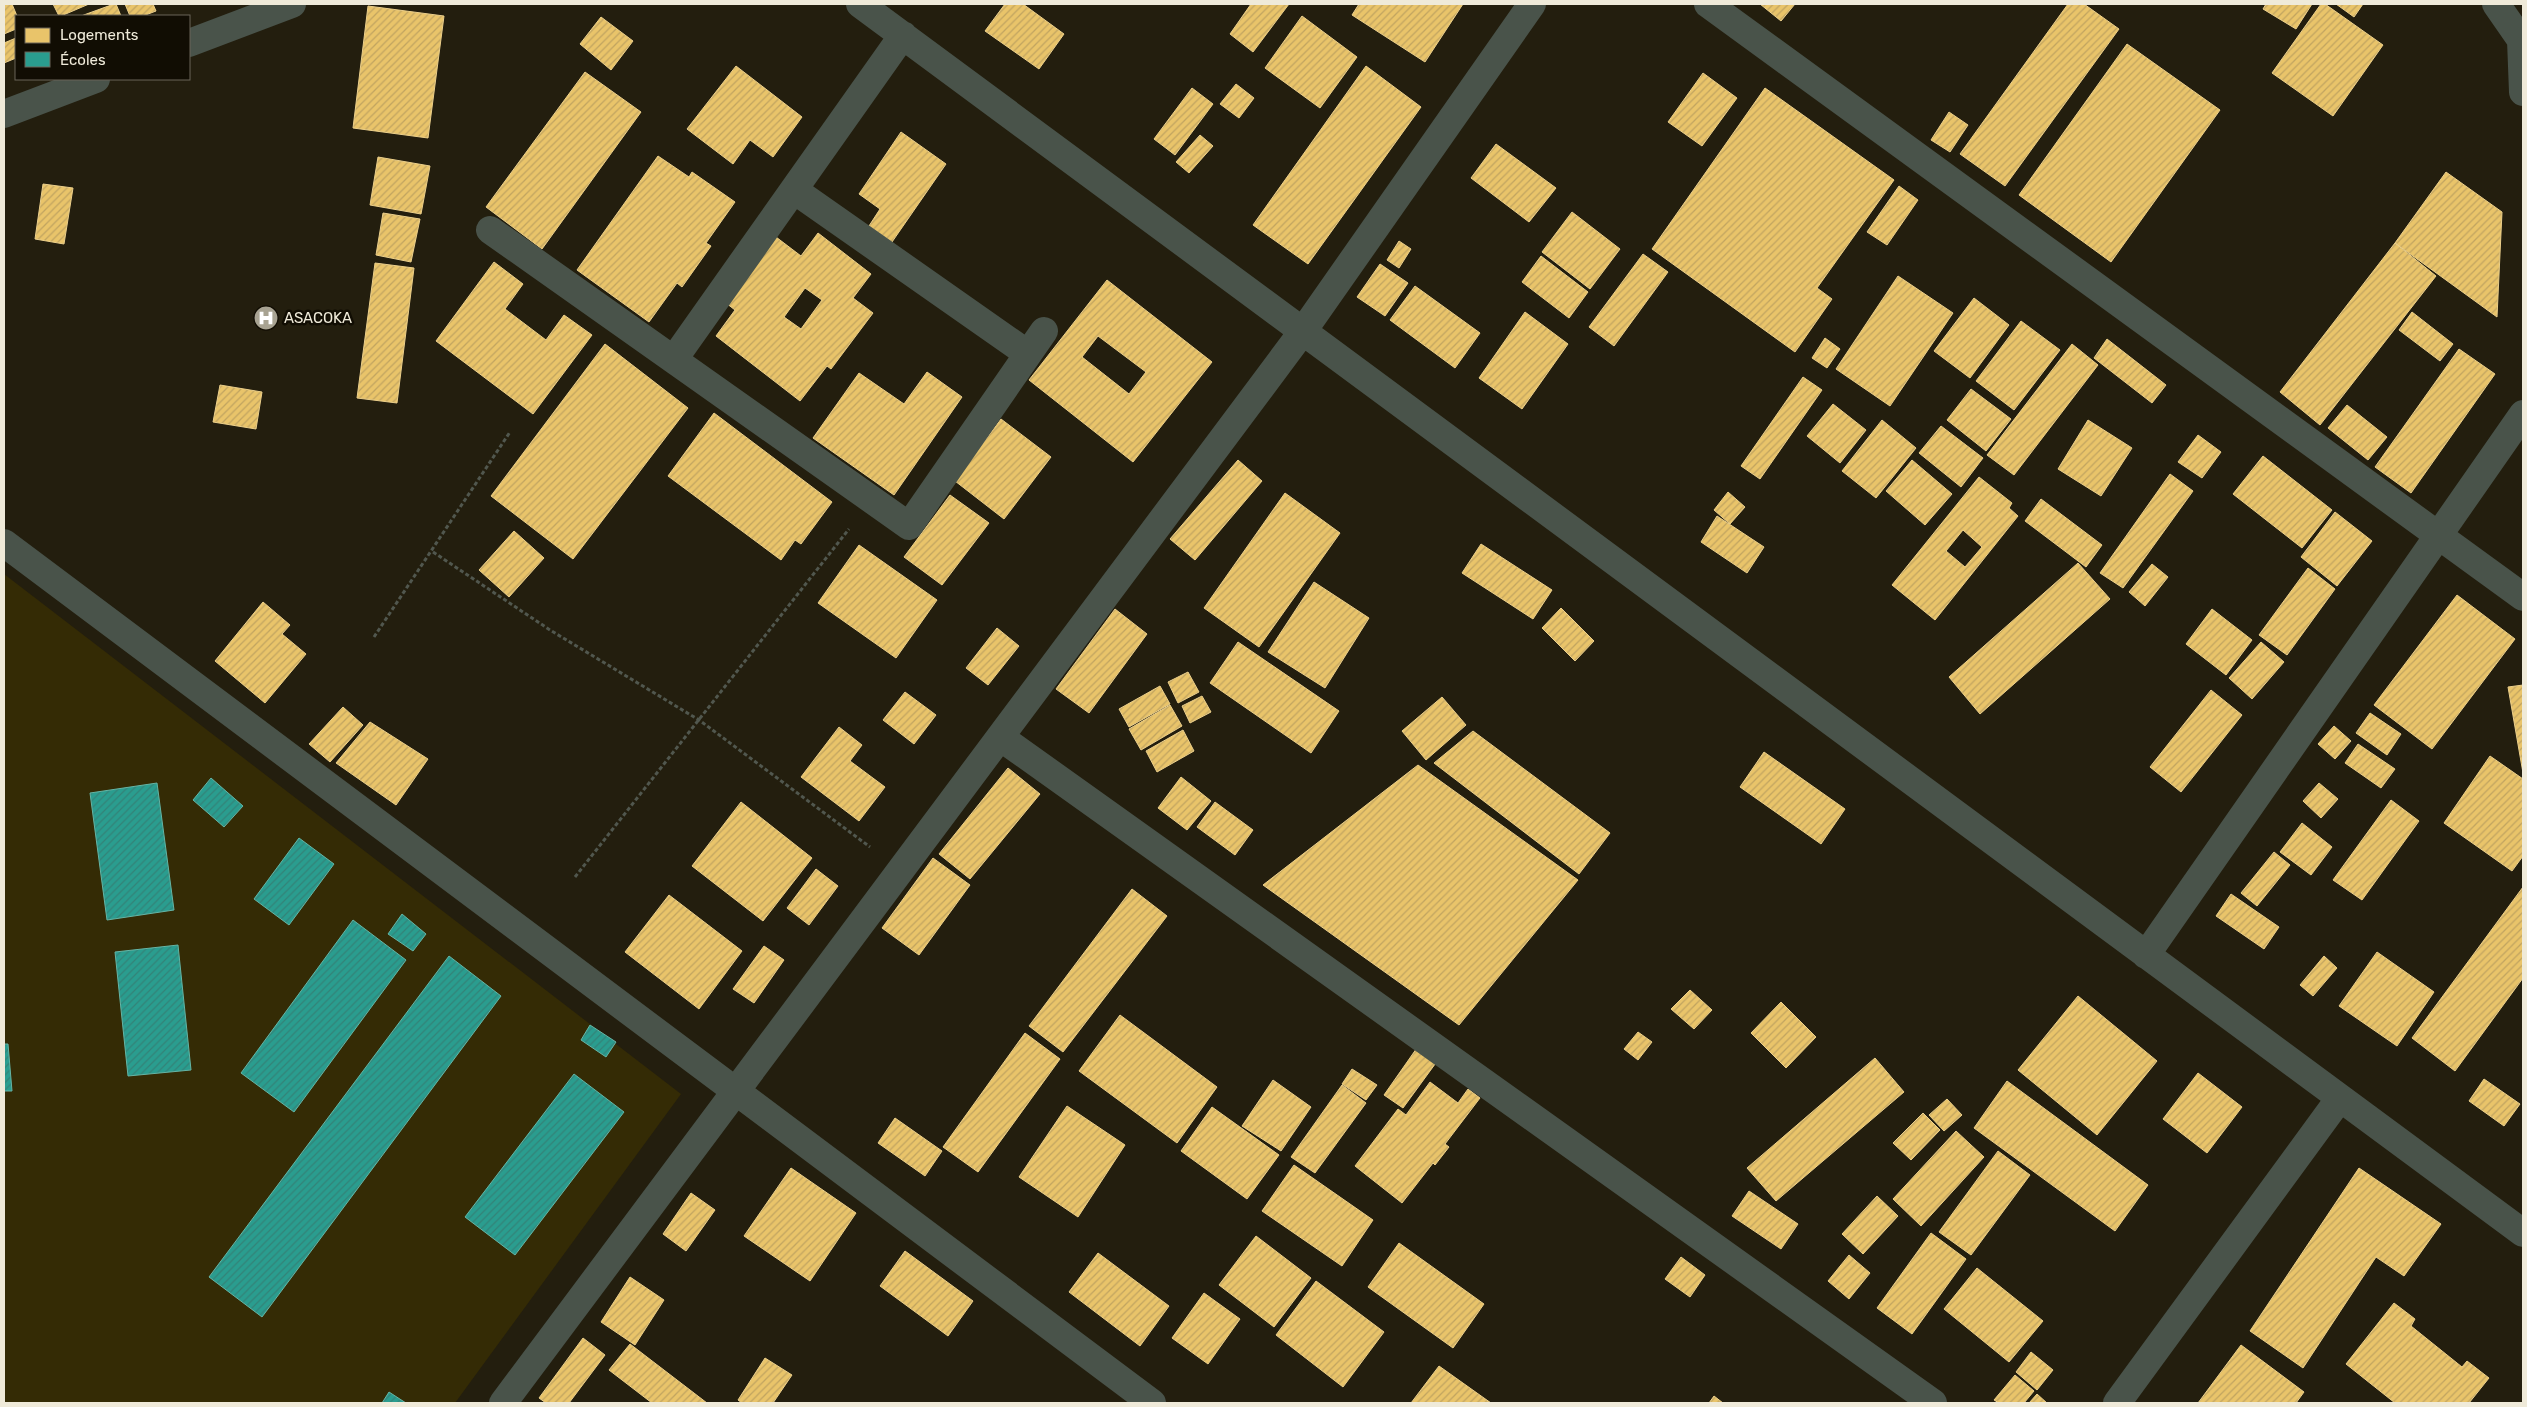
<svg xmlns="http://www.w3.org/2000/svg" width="2527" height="1407" viewBox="0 0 2527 1407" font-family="Rubik,sans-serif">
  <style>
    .built { fill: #342b05 }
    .homes { fill: url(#homes-hatch); stroke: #ebcf8b; fill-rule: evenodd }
    .schools { fill: url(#schools-hatch); stroke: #65b4a5 }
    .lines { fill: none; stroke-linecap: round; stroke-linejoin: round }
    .path { stroke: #51574e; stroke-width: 3; stroke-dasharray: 4 2.5; stroke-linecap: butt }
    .minor { stroke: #49534a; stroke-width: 28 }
    .labels { text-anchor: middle; stroke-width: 5; stroke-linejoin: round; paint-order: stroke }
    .poi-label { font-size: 15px; fill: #efead9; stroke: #110d03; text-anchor: start }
  </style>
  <defs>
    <pattern id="homes-hatch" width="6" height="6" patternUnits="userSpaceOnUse" patternTransform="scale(1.25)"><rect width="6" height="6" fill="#e9c46a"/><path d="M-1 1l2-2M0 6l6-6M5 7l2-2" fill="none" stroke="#c1a460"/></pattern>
    <pattern id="schools-hatch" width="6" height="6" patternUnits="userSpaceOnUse" patternTransform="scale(1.25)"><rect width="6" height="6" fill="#2a9d8f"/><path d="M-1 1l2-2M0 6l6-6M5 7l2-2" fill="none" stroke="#338378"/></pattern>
  </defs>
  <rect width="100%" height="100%" fill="#231e0e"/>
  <path class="built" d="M4,574L681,1094L455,1403H4Z"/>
  <path class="homes" d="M4,4H12L17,16L16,29L4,34Z
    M53,4H89L61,16H59Z
    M116,4L121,16H81L114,4Z
    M125,4H153L156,11L143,16H130Z
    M1005,4H1023L1064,34L1039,69L985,31Z
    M1251,4H1289L1253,52L1230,34Z
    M1359,4H1463L1425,62L1352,15Z
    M1760,4H1795L1781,21Z
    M2068,4H2084L2119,29L2005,186L1960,154Z
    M2266,4H2312L2296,29L2263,9Z
    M2321,4H2325L2383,45L2333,116L2272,73Z
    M2336,4H2363L2354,17Z
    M368,6L444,16L428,138L353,128Z
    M1302,16L1357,57L1320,108L1265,68Z
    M601,17L633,41L611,70L580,44Z
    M16,38V58L4,63V43Z
    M2127,44L2220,110L2111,262L2019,195Z
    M736,66L802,117L773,157L750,140L733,164L687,129Z
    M1366,66L1421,107L1308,264L1253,225Z
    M585,72L641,112L542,249L486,207Z
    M1703,73L1737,98L1702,146L1668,122Z
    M1236,84L1254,98L1239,118L1220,104Z
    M1192,88L1213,104L1175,155L1154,139Z
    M1765,88L1894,180L1817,288L1832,299L1795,352L1652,249Z
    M1949,112L1968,125L1950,152L1931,140Z
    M901,132L946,164L892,242L869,226L880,209L859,194Z
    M1200,135L1213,146L1189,173L1176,162Z
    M1496,144L1556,188L1529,222L1471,178Z
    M658,156L689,177L692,172L735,202L706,243L711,246L682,287L677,283L649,322L577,270Z
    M378,157L430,166L421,214L370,205Z
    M2446,172L2502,212L2497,317L2395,243Z
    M43,184L73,188L64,244L35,239Z
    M1899,186L1918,200L1887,245L1867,232Z
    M1572,212L1620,249L1590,289L1542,252Z
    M383,213L420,219L411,262L376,255Z
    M818,233L871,274L853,298L873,313L831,369L827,366L800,401L716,336L735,310L726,303L776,237L801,256ZM805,288L822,300L801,329L784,317Z
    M1399,241L1411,249L1399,268L1387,260Z
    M2395,243L2436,276L2320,425L2280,392Z
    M1643,254L1668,272L1614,346L1589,327Z
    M1541,256L1588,292L1569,318L1522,282Z
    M494,262L523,284L505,309L546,340L564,315L592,335L533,414L436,341Z
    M375,263L414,268L397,403L357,398Z
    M1380,264L1408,283L1385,316L1357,297Z
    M1898,276L1953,313L1890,406L1836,369Z
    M1107,280L1212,362L1133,462L1029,380ZM1098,336L1146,372L1129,394L1082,357Z
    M1415,286L1480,333L1455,368L1390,320Z
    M1974,298L2009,325L1970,378L1934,351Z
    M1525,312L1568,344L1522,409L1479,378Z
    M2412,312L2453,344L2440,361L2399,330Z
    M2021,321L2060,350L2014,410L1976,381Z
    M1825,338L1840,349L1827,368L1812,358Z
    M2107,339L2166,385L2152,403L2094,358Z
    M605,344L688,408L573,559L491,496Z
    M2072,344L2098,365L2014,475L1987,455Z
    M2459,349L2495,374L2411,493L2375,467Z
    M927,372L962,397L894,495L813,438L859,373L904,404Z
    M1803,377L1822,390L1760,479L1741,466Z
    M220,385L262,392L256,429L213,422Z
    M1971,389L2011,419L1986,451L1947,420Z
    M1833,404L1866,430L1840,463L1807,436Z
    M2347,405L2387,437L2368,460L2328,428Z
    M714,413L832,502L801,544L795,540L781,560L668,476Z
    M1001,419L1051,457L1004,519L955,481Z
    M1882,420L1916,448L1876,498L1842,471Z
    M2088,420L2132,448L2101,496L2058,469Z
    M1941,426L1983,458L1961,487L1919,453Z
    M2198,435L2221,452L2202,478L2178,462Z
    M2263,456L2332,510L2302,548L2233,494Z
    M1238,460L1262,481L1195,560L1170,539Z
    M1912,460L1952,494L1925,525L1886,491Z
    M2170,474L2193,491L2123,588L2100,573Z
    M1979,477L2012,503L2009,508L2018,516L1935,620L1892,585ZM1963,530L1982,547L1965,567L1946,551Z
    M1728,492L1745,507L1730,524L1714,510Z
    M1285,493L1340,533L1259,647L1204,608Z
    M950,495L989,523L942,585L904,557Z
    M2041,499L2102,545L2086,567L2025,521Z
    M2335,512L2372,541L2337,586L2301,557Z
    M1717,516L1764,547L1747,573L1701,542Z
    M514,531L544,558L509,597L479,570Z
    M1481,544L1552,590L1533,619L1462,573Z
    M859,545L937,600L896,658L818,603Z
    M2078,563L2110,599L1980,714L1949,677Z
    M2152,564L2168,577L2145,606L2129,592Z
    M2308,568L2335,589L2287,655L2259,635Z
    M1314,582L1369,618L1325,688L1268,652Z
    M2457,595L2515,639L2432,749L2374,705Z
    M263,602L290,625L282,634L306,654L265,703L215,661Z
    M1561,608L1594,641L1575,661L1542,628Z
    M1115,609L1147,634L1089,713L1056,689Z
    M2212,609L2252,640L2226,675L2186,644Z
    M997,628L1019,646L988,685L966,668Z
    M1238,642L1339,711L1311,753L1210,683Z
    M2261,642L2284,662L2252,699L2229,678Z
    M1188,672L1199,692L1178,703L1168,682Z
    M2523,685V773L2508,687Z
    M1160,686L1170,704L1129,727L1119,709Z
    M2211,690L2242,715L2181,792L2150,767Z
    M905,692L936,715L914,744L883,720Z
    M1202,696L1211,712L1190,723L1182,706Z
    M1442,697L1466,725L1426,760L1402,731Z
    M1170,705L1182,726L1141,750L1129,729Z
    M343,707L363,725L330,762L309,744Z
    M2370,713L2401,734L2387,755L2356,733Z
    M370,722L428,759L396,805L336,763Z
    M2334,726L2351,741L2335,759L2318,744Z
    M839,727L862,745L850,761L885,787L859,821L801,777Z
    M1183,730L1194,751L1157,772L1146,751Z
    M1473,731L1610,833L1579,874L1434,763Z
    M2358,744L2395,769L2381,788L2345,763Z
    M1764,752L1845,809L1821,844L1740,787Z
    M2490,756L2523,779V856L2512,871L2444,823Z
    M1418,765L1578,880L1459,1025L1263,885Z
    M1008,768L1040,794L970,879L939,854Z
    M1181,777L1211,801L1187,830L1158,808Z
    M2319,783L2338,799L2321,818L2303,801Z
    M2391,800L2419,821L2362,900L2333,880Z
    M741,802L812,858L763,921L692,866Z
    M1215,802L1253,830L1235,855L1197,827Z
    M2302,823L2332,847L2311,875L2280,852Z
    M2274,852L2290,865L2257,906L2241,893Z
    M933,858L970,885L919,955L882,928Z
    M816,869L838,886L809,925L787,908Z
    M2523,887V978L2455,1071L2412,1038Z
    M1132,889L1167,916L1063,1052L1029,1026Z
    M2231,894L2279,927L2264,949L2216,916Z
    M669,895L742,951L699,1009L625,952Z
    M764,946L784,960L754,1003L733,989Z
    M2377,952L2434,992L2397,1046L2339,1006Z
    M2324,956L2337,968L2313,996L2300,985Z
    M1690,990L1712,1010L1694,1029L1671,1009Z
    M2078,996L2157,1061L2097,1135L2018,1070Z
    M1781,1002L1816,1037L1786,1068L1751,1033Z
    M1120,1015L1217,1087L1177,1143L1079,1071Z
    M1638,1032L1652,1042L1638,1060L1624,1049Z
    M1025,1033L1060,1059L978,1172L943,1147Z
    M1419,1045L1438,1060L1403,1108L1384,1095Z
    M1875,1058L1904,1092L1776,1201L1747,1168Z
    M1352,1069L1377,1085L1366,1100L1342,1084Z
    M2198,1073L2242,1107L2207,1153L2163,1119Z
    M2484,1079L2520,1104L2504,1126L2469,1101Z
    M1273,1080L1311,1107L1281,1151L1242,1126Z
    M2007,1081L2148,1185L2115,1231L1974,1128Z
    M1430,1082L1458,1103L1468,1089L1480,1098L1445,1144L1449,1147L1435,1165L1433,1163L1402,1203L1355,1166L1398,1109L1406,1115Z
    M1342,1085L1366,1103L1315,1173L1291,1157Z
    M1947,1099L1962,1115L1944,1131L1929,1115Z
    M1067,1106L1125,1145L1078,1217L1019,1177Z
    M1212,1107L1279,1155L1247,1199L1181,1151Z
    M1923,1113L1940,1130L1911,1160L1893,1143Z
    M895,1118L942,1151L925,1176L878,1143Z
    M1956,1131L1984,1157L1921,1226L1893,1199Z
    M1998,1151L2030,1175L1971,1255L1939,1232Z
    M1294,1165L1373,1220L1342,1266L1262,1211Z
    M791,1168L856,1213L810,1281L744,1236Z
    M2359,1168L2441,1224L2404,1276L2376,1257L2303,1368L2250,1331Z
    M1749,1191L1798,1224L1781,1249L1732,1216Z
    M691,1193L715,1210L686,1251L663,1234Z
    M1877,1196L1898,1216L1863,1254L1842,1234Z
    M1931,1233L1966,1259L1912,1334L1877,1308Z
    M1256,1236L1311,1278L1274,1327L1219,1285Z
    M1399,1243L1484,1304L1453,1348L1368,1287Z
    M905,1251L973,1301L948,1336L880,1286Z
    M1098,1253L1169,1306L1140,1346L1069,1292Z
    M1849,1255L1870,1273L1849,1299L1828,1281Z
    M1681,1257L1705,1275L1690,1297L1665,1279Z
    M1977,1268L2043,1321L2009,1362L1944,1309Z
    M630,1277L664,1300L635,1345L601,1322Z
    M1316,1281L1384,1332L1343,1387L1276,1335Z
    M1204,1293L1240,1319L1208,1364L1172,1338Z
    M2394,1303L2415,1319L2411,1326L2462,1367L2467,1361L2489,1378L2469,1403H2395L2346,1364Z
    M583,1338L605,1355L569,1403H546L539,1398Z
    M630,1344L707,1403H652L609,1370Z
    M2241,1345L2304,1392L2296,1403H2198Z
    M2031,1352L2053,1370L2037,1390L2016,1372Z
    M765,1358L792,1375L773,1403H742L738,1400Z
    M1439,1366L1491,1403H1411Z
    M2015,1375L2034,1391L2024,1403H1999L1994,1400Z
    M2037,1394L2047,1403H2029Z
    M1714,1396L1723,1403H1709Z"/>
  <path class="schools" d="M211,778L243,806L224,827L193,800Z
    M157,783L174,910L107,920L90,793Z
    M299,838L334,864L289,925L254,899Z
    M402,914L426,934L413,951L388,934Z
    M353,920L406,960L294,1112L241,1073Z
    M178,945L191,1070L128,1076L115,952Z
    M449,956L501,996L262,1317L209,1277Z
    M590,1025L616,1042L606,1057L581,1040Z
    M4,1044H8L12,1091H4Z
    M574,1074L624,1112L515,1255L465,1217Z
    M389,1392L406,1403H382Z"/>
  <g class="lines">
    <path class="path" d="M433,552L550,630L699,720L870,847
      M374,637L510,432
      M575,877L849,529"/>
    <path class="minor" d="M860,4L2523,1233
      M1708,4L2523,597
      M2496,4L2521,40L2523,92
      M189,43L292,4
      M4,114L96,79
      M794,190L1028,354
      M490,230L909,526L1044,331
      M674,359L903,35
      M4,543L1152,1403
      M1000,737L1933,1403
      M2146,955L2523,414
      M503,1403L1303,331L1532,4
      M2117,1403L2340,1098"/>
  </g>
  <defs>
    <symbol id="hospital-disc" viewBox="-11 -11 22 22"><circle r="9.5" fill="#a8a392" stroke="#110d03"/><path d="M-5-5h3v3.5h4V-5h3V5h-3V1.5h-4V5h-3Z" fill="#fff"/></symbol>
  </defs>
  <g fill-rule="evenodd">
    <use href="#hospital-disc" x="252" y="304" width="28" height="28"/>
  </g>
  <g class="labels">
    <g class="poi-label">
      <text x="284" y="323">ASACOKA</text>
    </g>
  </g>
  <rect width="2527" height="1407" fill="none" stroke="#efead9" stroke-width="10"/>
  <rect x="15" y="15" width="175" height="65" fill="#110d03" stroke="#6a6559"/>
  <rect x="25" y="28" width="25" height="15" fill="#e9c46a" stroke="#6a6559"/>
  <text x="60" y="40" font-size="15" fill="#efead9">Logements</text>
  <rect x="25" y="52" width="25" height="15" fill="#2a9d8f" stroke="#6a6559"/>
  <text x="60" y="65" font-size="15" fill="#efead9">Écoles</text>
</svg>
